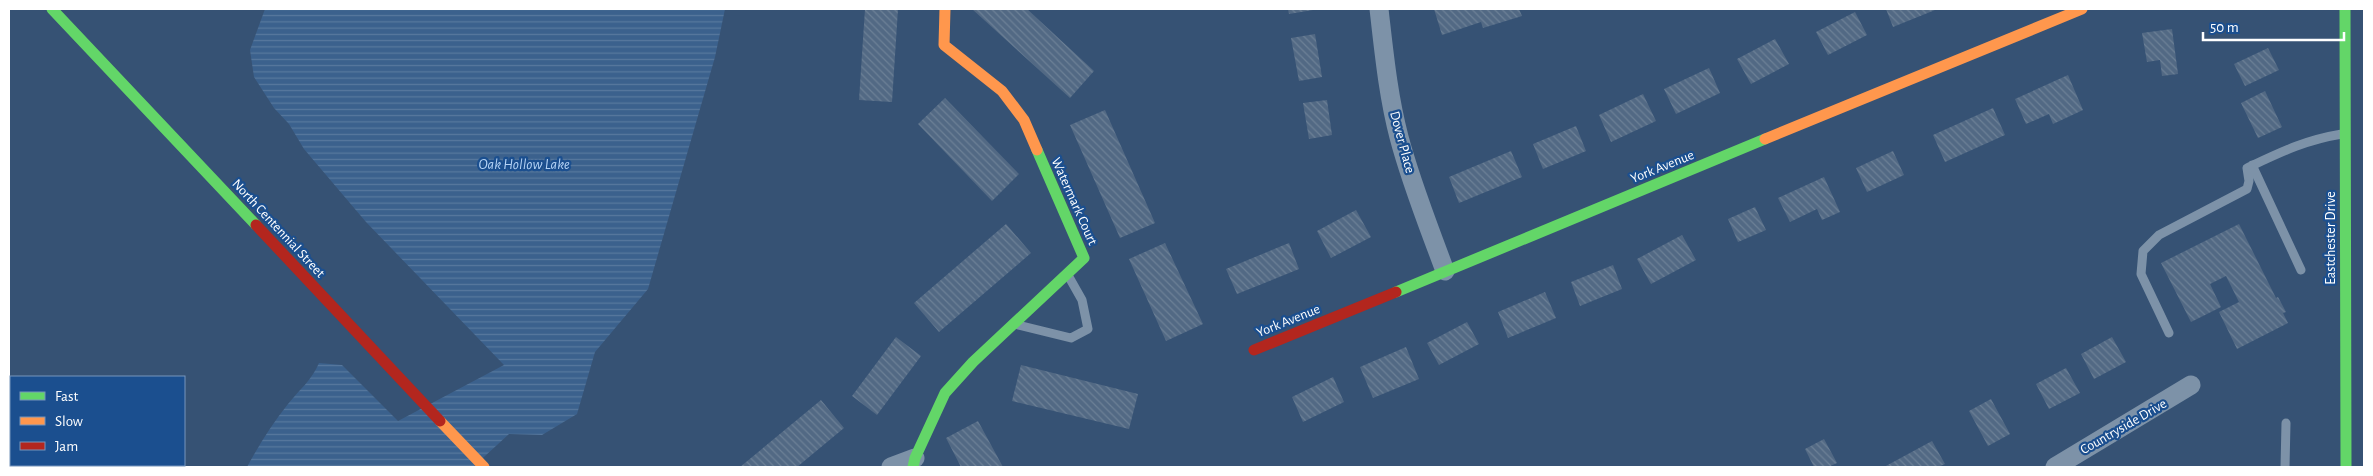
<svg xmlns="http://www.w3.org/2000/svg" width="2373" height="476" viewBox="0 0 2373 476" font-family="'Alegreya Sans',sans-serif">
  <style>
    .water { fill: url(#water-rules) }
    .building { fill: url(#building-back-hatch) }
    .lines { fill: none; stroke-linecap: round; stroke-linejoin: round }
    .lane { stroke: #7d92a8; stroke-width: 9 }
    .street { stroke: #7d92a8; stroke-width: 19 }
    .fast { stroke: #63d668; stroke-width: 11 }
    .slow { stroke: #ff974d; stroke-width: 11 }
    .jam { stroke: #b3261e; stroke-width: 11 }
    .labels { text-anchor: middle; stroke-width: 4.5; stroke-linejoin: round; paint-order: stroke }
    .street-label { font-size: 14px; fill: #fff; stroke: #1b4f8f }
    .water-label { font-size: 15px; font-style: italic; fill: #b5d3f5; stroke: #1b4f8f }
  </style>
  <defs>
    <pattern id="water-rules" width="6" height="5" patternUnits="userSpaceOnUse" patternTransform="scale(1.25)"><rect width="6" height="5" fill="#3b618d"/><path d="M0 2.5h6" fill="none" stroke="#58799e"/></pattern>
    <pattern id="building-back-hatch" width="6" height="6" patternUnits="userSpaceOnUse" patternTransform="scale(1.25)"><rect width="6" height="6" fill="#526984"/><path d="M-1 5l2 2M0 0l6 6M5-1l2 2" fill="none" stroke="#6c8096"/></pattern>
  </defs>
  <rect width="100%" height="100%" fill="#365274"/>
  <path class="water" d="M265,9H725L715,57L648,289L595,352L577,414L542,435L509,434L473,467H247C259,445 272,424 288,404C299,390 312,380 319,363L342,365L398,421L504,365L366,222L304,149L289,124L274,108L254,77L250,50Z"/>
  <path class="building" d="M865,9H898L892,102L859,100Z
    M972,9H1027L1094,71L1070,98Z
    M1288,9H1313V10L1289,14Z
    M1434,9H1519L1522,16L1483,28L1481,22L1442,35Z
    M1886,9H1934L1935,10L1893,27Z
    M1855,12L1867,35L1828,55L1816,32Z
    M2172,29L2178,74L2162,76L2160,60L2147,62L2142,33Z
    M1315,34L1322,77L1299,81L1291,38Z
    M1775,39L1789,64L1751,84L1737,59Z
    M2268,48L2279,70L2245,86L2234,64Z
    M1709,68L1720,93L1676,114L1664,89Z
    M2068,75L2083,110L2053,124L2049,114L2026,124L2015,99Z
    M2265,91L2282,127L2258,138L2241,103Z
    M1643,94L1656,121L1611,142L1599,115Z
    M945,98L1019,174L992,201L918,124Z
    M1327,100L1332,135L1309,139L1303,103Z
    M1993,108L2005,135L1945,162L1933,135Z
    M1105,110L1155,223L1120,238L1070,125Z
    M1576,126L1586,151L1543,169L1533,144Z
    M1511,151L1522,177L1459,203L1449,177Z
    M1893,151L1904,175L1867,192L1856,168Z
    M1824,177L1840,212L1822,220L1817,209L1790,222L1778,198Z
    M1755,207L1766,230L1738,242L1728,219Z
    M1356,210L1371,237L1331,258L1317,231Z
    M1006,224L1031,253L939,332L914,303Z
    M2239,224L2276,298L2278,297L2286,312L2283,313L2288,323L2237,349L2219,312L2239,302L2226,276L2210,284L2221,307L2191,322L2161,263Z
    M1682,235L1696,260L1651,284L1637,259Z
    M1165,243L1203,324L1166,341L1129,259Z
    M1289,243L1299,269L1237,294L1226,269Z
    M1613,265L1622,289L1580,306L1571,282Z
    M1545,292L1556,318L1508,338L1498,312Z
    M1467,322L1479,344L1439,365L1427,343Z
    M896,337L921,356L877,415L852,396Z
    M2112,337L2126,362L2094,379L2081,354Z
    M1406,347L1419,379L1373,398L1360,367Z
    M1021,365L1138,394L1129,429L1012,401Z
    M2066,368L2080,393L2049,409L2036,384Z
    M1333,377L1344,402L1303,422L1292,397Z
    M1991,399L2010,434L1988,446L1969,411Z
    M821,400L844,428L797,467H740Z
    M978,421L1003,467H961L946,438Z
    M1824,439L1837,463L1828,467H1814L1805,449Z
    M1932,441L1945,464L1938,467H1884Z"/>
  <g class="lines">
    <path class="lane" d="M2252,165L2301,270
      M1018,325L1071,338L1088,329L1082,300L1069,277
      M2169,333L2141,274L2143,251L2159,235L2247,189L2249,181L2247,168C2281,152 2305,140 2342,134
      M2285,467L2286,423"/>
    <path class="street" d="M1379,9C1384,52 1388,95 1399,137C1411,183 1429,227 1445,271
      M891,467L915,458
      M2055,467L2191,385"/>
    <path class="fast" d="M52,9L256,225
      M2345,9L2346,467
      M1396,292L1765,139
      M913,467L915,458L945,393L973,362L1084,258L1037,150"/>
    <path class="slow" d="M945,9L944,45L1002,91L1024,120L1037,150
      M1765,139L2082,9
      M440,421L484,467"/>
    <path class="jam" d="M256,225L440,421
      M1254,350L1396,292"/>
  </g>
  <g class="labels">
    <g class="street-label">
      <text transform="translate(1403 142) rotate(75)" y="5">Dover Place</text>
      <text transform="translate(1662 166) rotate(-22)" y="5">York Avenue</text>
      <text transform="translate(1075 201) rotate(66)" y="5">Watermark Court</text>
      <text transform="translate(279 228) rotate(47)" y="5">North Centennial Street</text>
      <text transform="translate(2330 238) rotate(-90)" y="5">Eastchester Drive</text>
      <text transform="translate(1288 320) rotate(-22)" y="5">York Avenue</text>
      <text transform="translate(2123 426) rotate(-30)" y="5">Countryside Drive</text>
    </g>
    <g class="water-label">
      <text x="524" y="169">Oak Hollow Lake</text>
    </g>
  </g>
  <rect width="2373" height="476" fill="none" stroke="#ffffff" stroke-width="20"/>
  <rect x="10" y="376" width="175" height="90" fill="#1b4f8f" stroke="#7695bc"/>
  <rect x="20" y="392" width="25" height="8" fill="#63d668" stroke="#7695bc"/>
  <text x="55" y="401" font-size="15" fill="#ffffff">Fast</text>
  <rect x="20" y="417" width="25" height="8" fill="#ff974d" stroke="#7695bc"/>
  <text x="55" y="426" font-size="15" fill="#ffffff">Slow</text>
  <rect x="20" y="442" width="25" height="8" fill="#b3261e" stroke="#7695bc"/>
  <text x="55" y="451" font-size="15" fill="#ffffff">Jam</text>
  <path d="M2203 32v8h141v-8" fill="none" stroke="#ffffff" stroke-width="2.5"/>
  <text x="2210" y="32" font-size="15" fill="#ffffff" stroke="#1b4f8f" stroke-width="4" paint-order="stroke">50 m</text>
</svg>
